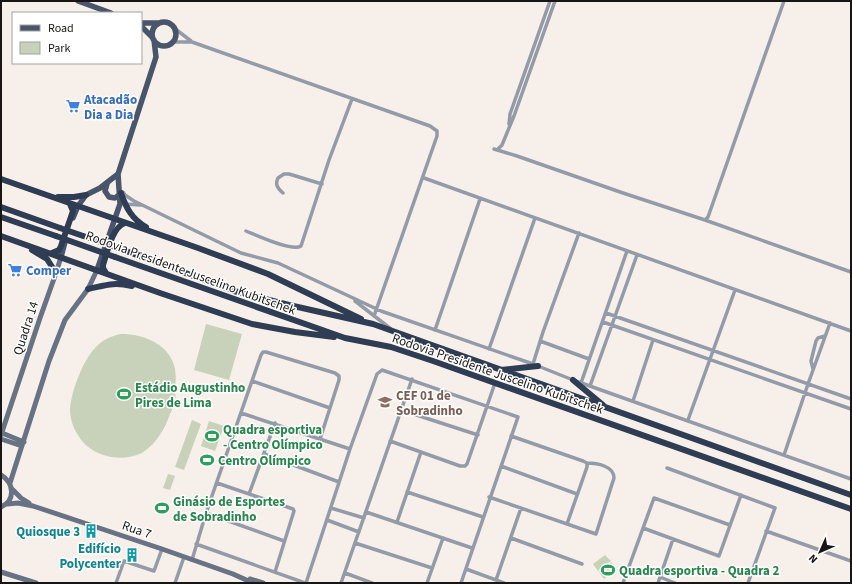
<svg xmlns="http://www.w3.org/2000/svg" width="852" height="584" viewBox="0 0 852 584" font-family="'Source Sans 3',sans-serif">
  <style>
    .green { fill: #c8d2ba }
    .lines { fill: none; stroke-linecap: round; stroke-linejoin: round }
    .street { stroke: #949ba8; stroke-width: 3.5 }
    .secondary { stroke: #677284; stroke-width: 5 }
    .primary { stroke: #48556a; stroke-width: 5.5 }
    .highway { stroke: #2f3d54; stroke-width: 6 }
    .highway-bridge { stroke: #2f3d54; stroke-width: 6 }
    .labels { text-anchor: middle; stroke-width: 3; stroke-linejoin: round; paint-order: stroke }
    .shop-label { font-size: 13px; font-weight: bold; fill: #366cbe; stroke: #fff; text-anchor: start }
    .street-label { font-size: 13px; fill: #181614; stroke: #fff }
    .leisure-label { font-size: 13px; font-weight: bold; fill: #27864d; stroke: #fff; text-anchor: start }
    .education-label { font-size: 13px; font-weight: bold; fill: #785e54; stroke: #fff; text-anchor: start }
    .culture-label { font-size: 13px; font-weight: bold; fill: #0d838f; stroke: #fff; text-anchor: end }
  </style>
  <rect width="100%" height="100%" fill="#f7f0ea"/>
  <path class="green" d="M206,324L242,334L229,380L194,370Z
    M121,334C144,334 170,344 175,369C176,376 176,381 175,388C175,391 176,396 175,400C175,404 172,410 170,414C165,429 156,444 142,453C132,458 117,459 107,456C95,453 84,446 78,435C73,428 70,418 70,409C71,392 83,360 95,348C102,340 111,336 121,334Z
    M192,420L201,424L184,470L175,467Z
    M209,421L224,426L215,451L201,446Z
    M168,474L175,476L170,490L163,488Z
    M605,555L611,561L598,571L593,564Z
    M611,562L616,569L604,579L599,572Z"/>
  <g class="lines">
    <path class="street" d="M174,28L191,41
      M172,42H192L430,126L437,131V136L374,316
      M509,124L510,114L550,1
      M494,149L517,156L623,193L705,220L708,217L784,1
      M498,149L502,145L514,116L555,1
      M424,178L851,331
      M123,192L125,195L134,201L241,253L278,263L381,311L533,364L573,380L851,479
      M283,193C277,188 275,184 278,178L284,174H289L322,184
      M125,204L140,205
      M705,220L851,272
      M246,231C256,235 292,252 301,246L329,160L352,99
      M355,301L391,329
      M606,313L851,399
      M603,322L851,409
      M435,330L480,199
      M540,341L589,359
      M489,349L535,218
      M533,364L543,332L579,233
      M813,369L811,361L816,341L818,338L825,336
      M252,381L330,408
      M581,383L627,251
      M590,386L637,255
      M633,401L653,340
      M401,410L478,435
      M241,413L350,449
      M688,420L735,290
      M511,436L583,461L587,463
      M390,441L460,466H465L467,464L495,383
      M264,454L339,482
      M784,455L808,384L830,323
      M501,466L577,494
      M667,468L775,508L748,583
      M217,483L293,509L294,511L275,572
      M407,492L483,517
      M249,494L275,423
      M489,497L596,534L614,478C614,466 597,463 587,463
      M331,508L364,518
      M366,512L472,548
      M206,513L284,541
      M327,520L359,532
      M397,522L421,452
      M567,524L587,467V463
      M643,528L719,556L741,495
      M766,531L851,561
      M511,538L582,564
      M355,543L432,568
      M196,544L305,583
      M192,560L206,513L261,355L263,352H266L335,373L339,376V380L320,439
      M466,569L504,583
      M345,573L372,583
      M660,577L675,583
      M496,580L521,508
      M116,583L124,561L154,571L162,549
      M175,583L184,557
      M306,583L350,449L377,374L382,370L518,417L461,583
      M341,583L412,379
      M427,583L443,538
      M623,583L654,498L730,525
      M658,583L673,539"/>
    <path class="secondary" d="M2,433L24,442
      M1,435L40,318L56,273L61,257
      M1,439L22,446
      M1,475C14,483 16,500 1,507
      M10,483L49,361L65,320L88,289L97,270
      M12,489L21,498L29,503
      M7,504L18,503L33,506L162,549L233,574L253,583
      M1,572L36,583
      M250,579L263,583"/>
    <path class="primary" d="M78,1L111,13
      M152 34a12 12 0 1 1 24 0a12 12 0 1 1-24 0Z
      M141,23H159
      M141,26L152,37
      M107,184L105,191L109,197L115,198L121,193
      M73,218L78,206L86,195L100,188L118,174
      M61,257L65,242
      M97,270L120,204L118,174L156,57L154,40"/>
    <path class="highway" d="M1,179L198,248L268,274L361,319
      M121,193C126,208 132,219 146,227
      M58,197H74L86,195
      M1,207L60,228
      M1,217L56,236
      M1,236L160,293L252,324L295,332L334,337
      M118,248L234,291L289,305L373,324L851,495
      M32,250L47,259L56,273
      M52,253L59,250L61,246L73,211L70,204
      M115,257L345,338L391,347L433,361L851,509
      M106,273L103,268V265C107,253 112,227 125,223
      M88,289C107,285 113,282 132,286
      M501,370L538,366
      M573,380L603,405"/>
    <path class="highway-bridge" d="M60,228L118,248
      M56,236L115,257"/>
  </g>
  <defs>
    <symbol id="supermarket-bare" viewBox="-9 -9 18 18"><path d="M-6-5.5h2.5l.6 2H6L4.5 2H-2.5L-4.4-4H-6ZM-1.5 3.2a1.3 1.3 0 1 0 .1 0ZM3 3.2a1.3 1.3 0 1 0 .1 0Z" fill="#3f7fe0" stroke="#fff" stroke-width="2.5" paint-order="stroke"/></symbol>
    <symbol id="stadium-bare" viewBox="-9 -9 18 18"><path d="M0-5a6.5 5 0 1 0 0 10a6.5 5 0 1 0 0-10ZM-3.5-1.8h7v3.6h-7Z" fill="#2e9e5b" stroke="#fff" stroke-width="2.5" paint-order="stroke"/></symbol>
    <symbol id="school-bare" viewBox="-9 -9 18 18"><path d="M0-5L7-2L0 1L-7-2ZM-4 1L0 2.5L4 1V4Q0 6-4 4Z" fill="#8d6e63" stroke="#fff" stroke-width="2.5" paint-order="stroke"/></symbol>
    <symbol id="building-bare" viewBox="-9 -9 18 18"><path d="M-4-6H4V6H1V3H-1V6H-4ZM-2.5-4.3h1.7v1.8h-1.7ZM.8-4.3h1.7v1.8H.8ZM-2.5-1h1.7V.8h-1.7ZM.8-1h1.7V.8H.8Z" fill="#0f9aa8" stroke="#fff" stroke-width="2.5" paint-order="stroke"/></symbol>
  </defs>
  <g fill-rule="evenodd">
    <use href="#supermarket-bare" x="63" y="96" width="20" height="20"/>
    <use href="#supermarket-bare" x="5" y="260" width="20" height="20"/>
    <use href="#stadium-bare" x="114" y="384" width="20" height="20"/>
    <use href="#school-bare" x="375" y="392" width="20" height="20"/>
    <use href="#stadium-bare" x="202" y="426" width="20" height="20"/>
    <use href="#stadium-bare" x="197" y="450" width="20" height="20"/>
    <use href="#stadium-bare" x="152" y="498" width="20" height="20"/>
    <use href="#building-bare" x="81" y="521" width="20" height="20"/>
    <use href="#building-bare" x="122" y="545" width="20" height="20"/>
    <use href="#stadium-bare" x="598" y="560" width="20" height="20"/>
  </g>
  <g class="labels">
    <g class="shop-label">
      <text x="84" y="104">Atacadão<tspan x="84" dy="15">Dia a Dia</tspan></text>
      <text x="26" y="275">Comper</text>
    </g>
    <g class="street-label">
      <text transform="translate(191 272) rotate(20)" y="5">Rodovia Presidente Juscelino Kubitschek</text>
      <text transform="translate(25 328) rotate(-72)" y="5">Quadra 14</text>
      <text transform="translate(498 373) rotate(19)" y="5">Rodovia Presidente Juscelino Kubitschek</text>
      <text transform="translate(137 529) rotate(19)" y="5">Rua 7</text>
    </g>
    <g class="leisure-label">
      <text x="135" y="392">Estádio Augustinho<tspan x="135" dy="15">Pires de Lima</tspan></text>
      <text x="223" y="434">Quadra esportiva<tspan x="223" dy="15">- Centro Olímpico</tspan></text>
      <text x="218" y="465">Centro Olímpico</text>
      <text x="173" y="506">Ginásio de Esportes<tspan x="173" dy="15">de Sobradinho</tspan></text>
      <text x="619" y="575">Quadra esportiva - Quadra 2</text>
    </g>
    <g class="education-label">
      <text x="396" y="400">CEF 01 de<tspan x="396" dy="15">Sobradinho</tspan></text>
    </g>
    <g class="culture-label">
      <text x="80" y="536">Quiosque 3</text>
      <text x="121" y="553">Edifício<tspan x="121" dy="15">Polycenter</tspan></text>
    </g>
  </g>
  <rect width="852" height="584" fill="none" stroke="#181614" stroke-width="4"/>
  <rect x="12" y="12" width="130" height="52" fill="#ffffff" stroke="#a3a2a1"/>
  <rect x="20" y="25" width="20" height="6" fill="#48556a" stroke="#a3a2a1"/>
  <text x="48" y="32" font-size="12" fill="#181614">Road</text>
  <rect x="20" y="42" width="20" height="12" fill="#c8d2ba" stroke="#a3a2a1"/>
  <text x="48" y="52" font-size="12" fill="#181614">Park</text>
  <g transform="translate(820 552) rotate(225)" stroke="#ffffff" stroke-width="3" paint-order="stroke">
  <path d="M0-3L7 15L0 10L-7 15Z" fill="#181614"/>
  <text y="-6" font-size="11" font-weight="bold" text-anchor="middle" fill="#181614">N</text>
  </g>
</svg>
